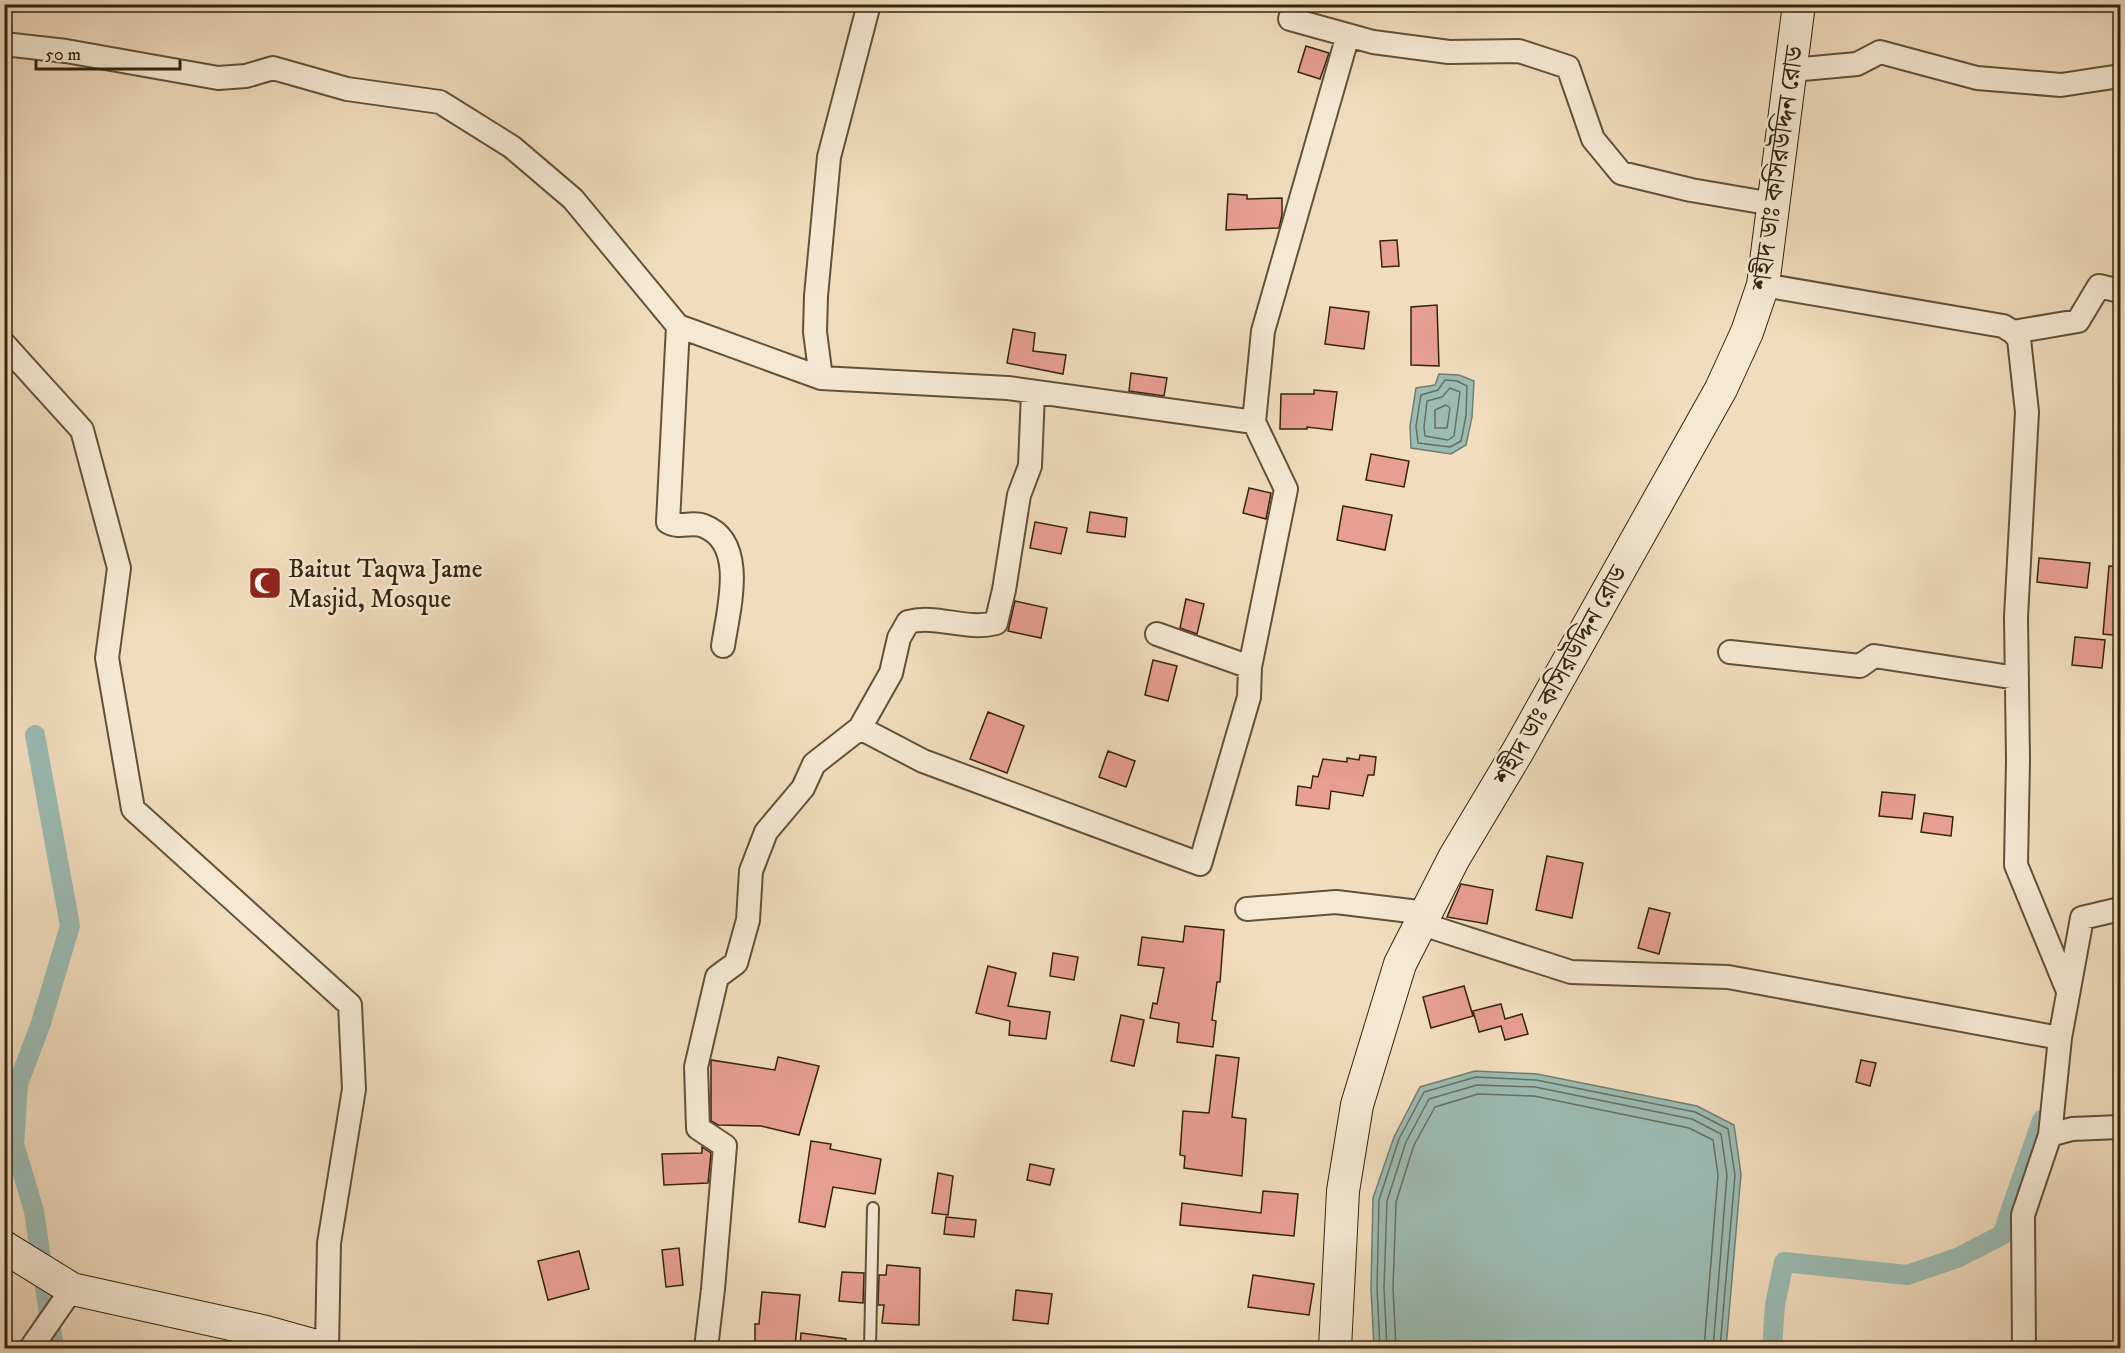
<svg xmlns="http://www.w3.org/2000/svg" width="2125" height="1353" viewBox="0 0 2125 1353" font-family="'IM FELL DW Pica','Noto Serif Bengali',serif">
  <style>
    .water { fill: #9bbbb3; stroke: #717f71; stroke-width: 1.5 }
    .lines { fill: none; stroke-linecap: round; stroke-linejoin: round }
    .shore { stroke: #677060; stroke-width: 1.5 }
    .canal { stroke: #9bbbb3; stroke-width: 20 }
    .building { fill: #e79e93; stroke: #33240e; stroke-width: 1.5 }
    .lane-casing { stroke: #62523a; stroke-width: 14 }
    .street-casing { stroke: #62523a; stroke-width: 26 }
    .secondary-casing { stroke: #33240e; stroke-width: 34 }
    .lane { stroke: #f6e9d4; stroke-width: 10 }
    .street { stroke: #f6e9d4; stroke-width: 22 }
    .secondary { stroke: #f6e9d4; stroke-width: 32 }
    .labels { text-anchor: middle; stroke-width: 5; stroke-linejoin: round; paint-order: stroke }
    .street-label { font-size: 26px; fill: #33240e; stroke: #f6e9d4 }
    .poi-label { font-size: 26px; fill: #33240e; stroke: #f6e9d4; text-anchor: start }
  </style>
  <rect width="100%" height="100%" fill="#f1ddbd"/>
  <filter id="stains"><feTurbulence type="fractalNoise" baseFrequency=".00333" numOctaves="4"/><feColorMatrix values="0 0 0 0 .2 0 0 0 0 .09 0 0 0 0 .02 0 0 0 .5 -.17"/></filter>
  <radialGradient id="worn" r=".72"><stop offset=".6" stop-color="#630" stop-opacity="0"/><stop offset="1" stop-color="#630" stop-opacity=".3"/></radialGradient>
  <path class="water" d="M1439,374L1459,375L1474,381L1472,417L1466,445L1451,454L1411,448L1410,426L1416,388L1435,385Z
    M1475,1071L1537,1074L1697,1106L1734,1125L1741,1174L1726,1348H1374L1371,1289L1373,1198L1394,1137L1420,1087Z"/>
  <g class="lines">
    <path class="shore" d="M1445,380L1457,381L1467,386L1466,416L1461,441L1450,447L1418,443L1416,426L1421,395L1438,390Z
      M1450,388L1460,392L1454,436L1448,440L1425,436L1424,427L1427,401L1442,397Z
      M1446,405L1450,408L1447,428H1435V410Z
      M1380,1348L1377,1288L1379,1200L1399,1139L1424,1092L1476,1077L1536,1080L1695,1112L1728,1129L1735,1175L1720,1348
      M1387,1348L1384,1288L1387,1201L1406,1142L1429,1099L1477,1085L1535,1087L1692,1119L1721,1134L1727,1175L1713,1348
      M1396,1348L1393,1288L1396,1202L1414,1145L1435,1107L1478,1094L1534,1096L1689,1128L1713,1140L1718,1175L1704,1348"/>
    <path class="canal" d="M35,735L70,926L41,1023L18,1084L14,1144L34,1211L54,1348
      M1772,1348L1775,1305L1784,1262L1907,1275L1957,1258L2002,1235L2042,1120"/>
  </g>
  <path class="building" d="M1306,46L1329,53L1320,79L1298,72Z
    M1228,194L1247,195V199L1282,198V215L1279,228L1226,230Z
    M1397,240L1399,266L1382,267L1380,241Z
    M1437,305L1439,366L1411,365V307Z
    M1330,307L1369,312L1364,349L1325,344Z
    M1013,329L1035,333L1033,351L1066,355L1063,374L1007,363Z
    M1131,373L1167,378L1164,396L1129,391Z
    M1314,390L1337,392L1332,430L1307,427V429H1280L1281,394H1314Z
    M1371,454L1409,461L1404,487L1366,480Z
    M1249,488L1271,493L1266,519L1243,513Z
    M1343,506L1392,515L1385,550L1337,540Z
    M1090,512L1127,518L1125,537L1087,532Z
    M1035,522L1067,528L1061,554L1030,548Z
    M2039,558L2090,563L2087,588L2037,582Z
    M2109,566L2121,567V636L2103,634Z
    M1186,599L1204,604L1197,634L1180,628Z
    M1015,601L1047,608L1041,638L1008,631Z
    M2075,637L2105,640L2102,668L2072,665Z
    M1153,660L1177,666L1168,701L1145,695Z
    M988,712L1024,726L1007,773L970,759Z
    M1108,751L1135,761L1126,787L1099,777Z
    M1360,755L1376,757L1374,775H1368L1363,796L1331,791L1329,809L1296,805L1298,786L1311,788L1313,776L1318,777L1323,759L1347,762V758L1359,760Z
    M1882,792L1915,795L1912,819L1879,816Z
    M1924,813L1953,817L1951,836L1921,832Z
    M1547,856L1583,863L1572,918L1536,910Z
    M1461,884L1493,890L1487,924L1447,917Z
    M1649,908L1670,913L1659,954L1638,948Z
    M1185,926L1224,930L1220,982H1217L1212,1020L1216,1021L1213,1047L1177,1042L1179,1023L1150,1018L1153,1003L1157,1004L1164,968L1138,965L1142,937L1183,942Z
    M1053,953L1078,957L1074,980L1050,976Z
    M988,966L1016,973L1008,1006L1050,1012L1046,1039L1009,1035L1010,1021L976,1013Z
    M1464,986L1473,1016L1431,1028L1423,997Z
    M1501,1004L1505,1019L1522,1014L1528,1034L1505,1040L1501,1026L1479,1032L1473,1011Z
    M1121,1015L1144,1020L1134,1066L1111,1061Z
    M1216,1055L1239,1058L1232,1117L1246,1119L1242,1176L1184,1168L1185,1156L1180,1155L1183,1111L1209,1113Z
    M778,1057L819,1066L799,1135L761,1126L718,1125L711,1121V1060L775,1070Z
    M1861,1060L1876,1063L1870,1086L1856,1082Z
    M811,1141L831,1144L830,1149L881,1159L875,1194L833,1187L825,1227L799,1222Z
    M702,1147L711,1153L708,1183L664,1185L662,1154L702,1153Z
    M1030,1164L1054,1169L1050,1185L1027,1180Z
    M938,1173L953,1176L948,1215L932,1213Z
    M1263,1191L1298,1194L1294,1236L1180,1225L1182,1203L1261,1213Z
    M946,1217L976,1220L974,1237L944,1234Z
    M679,1248L683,1285L666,1287L662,1250Z
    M579,1251L589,1289L548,1300L538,1261Z
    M887,1265L920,1268L919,1325L882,1323L884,1305H878L879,1275H886Z
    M842,1272L864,1273L863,1303L839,1301Z
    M1253,1275L1314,1284L1309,1315L1248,1307Z
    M1016,1290L1052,1294L1048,1324L1013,1320Z
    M762,1292L800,1295L795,1346H755V1324H759Z
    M801,1333L846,1339L845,1348H800Z"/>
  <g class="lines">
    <defs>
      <path id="lane" d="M870,1348L873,1208"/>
      <path id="street" d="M1295,4L1290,19L1373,42L1449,52L1519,51L1568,67L1593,139L1621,173L1691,190L1773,204
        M4,44L66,51L218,78L246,76L273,68L347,89L440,102L512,147L573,199L678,326L821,378L1008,388L1254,422L1286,489L1250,667L1249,697L1200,864L923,761L860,728
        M1792,70L1857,64L1880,52L1977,78L2061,85L2120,76
        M1763,285L2003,326L2013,332L2019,339L2027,412L2016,617L2018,760L2016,865L2068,991
        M678,326L668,522C680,529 692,521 704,526C748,543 728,611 723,646
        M2013,332L2078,321L2099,286L2120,291
        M4,344L82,430L119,568L107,658L133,809L350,1005L354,1089L329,1243L327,1348
        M821,378L815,332L816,296L829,157L869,4
        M1254,422L1263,331L1348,35
        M1157,634L1250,667
        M1730,652L1860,666L1874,656L2017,678
        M1247,909L1336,902L1427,913
        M1422,924L1571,972L1728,977L2060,1038
        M2050,1135L2072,1129L2120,1127
        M31,1348L72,1289
        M706,1348L713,1289L725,1146L698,1128L696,1067L717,977L736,963L748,920L751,871L766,832L803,788L814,764L860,728L891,673L899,638L908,622C937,614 966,631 996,623L1004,590L1019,495L1030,466L1033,392
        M2024,1348L2023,1215L2050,1135L2060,1038L2082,918L2120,909"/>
      <path id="secondary" d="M4,1247L72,1289L262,1331L323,1348
        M1335,1348L1343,1191L1357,1105L1400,964L1454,858L1518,751L1721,389L1747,332L1763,285L1799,4"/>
    </defs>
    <use href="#lane" class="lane-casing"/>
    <use href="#street" class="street-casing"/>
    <use href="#secondary" class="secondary-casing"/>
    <use href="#lane" class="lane"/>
    <use href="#street" class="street"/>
    <use href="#secondary" class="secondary"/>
  </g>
  <defs>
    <symbol id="mosque-square" viewBox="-11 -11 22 22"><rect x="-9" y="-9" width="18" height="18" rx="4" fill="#8f2418" stroke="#f6e9d4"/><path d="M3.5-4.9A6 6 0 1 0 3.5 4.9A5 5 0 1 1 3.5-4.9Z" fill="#fff"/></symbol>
  </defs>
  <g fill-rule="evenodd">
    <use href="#mosque-square" x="246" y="564" width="38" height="38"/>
  </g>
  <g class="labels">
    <g class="street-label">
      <text transform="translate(1777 168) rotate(-82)" y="9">শহীদ ডাঃ কসিরউদ্দিন রোড</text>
      <text transform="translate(1560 675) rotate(-61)" y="9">শহীদ ডাঃ কসিরউদ্দিন রোড</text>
    </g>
    <g class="poi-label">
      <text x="288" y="577">Baitut Taqwa Jame<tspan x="288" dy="30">Masjid, Mosque</tspan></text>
    </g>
  </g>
  <rect width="2125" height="1353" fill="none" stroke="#f1ddbd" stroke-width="24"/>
  <rect x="6" y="6" width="2113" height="1341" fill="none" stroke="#33240e" stroke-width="3"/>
  <rect x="12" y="12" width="2101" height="1329" fill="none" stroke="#33240e" stroke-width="1.5"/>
  <path d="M36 60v9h144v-9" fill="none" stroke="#33240e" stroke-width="3"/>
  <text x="45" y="60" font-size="18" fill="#33240e" stroke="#f6e9d4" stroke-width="4.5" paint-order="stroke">50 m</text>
  <rect width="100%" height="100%" filter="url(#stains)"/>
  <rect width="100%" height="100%" fill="url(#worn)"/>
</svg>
